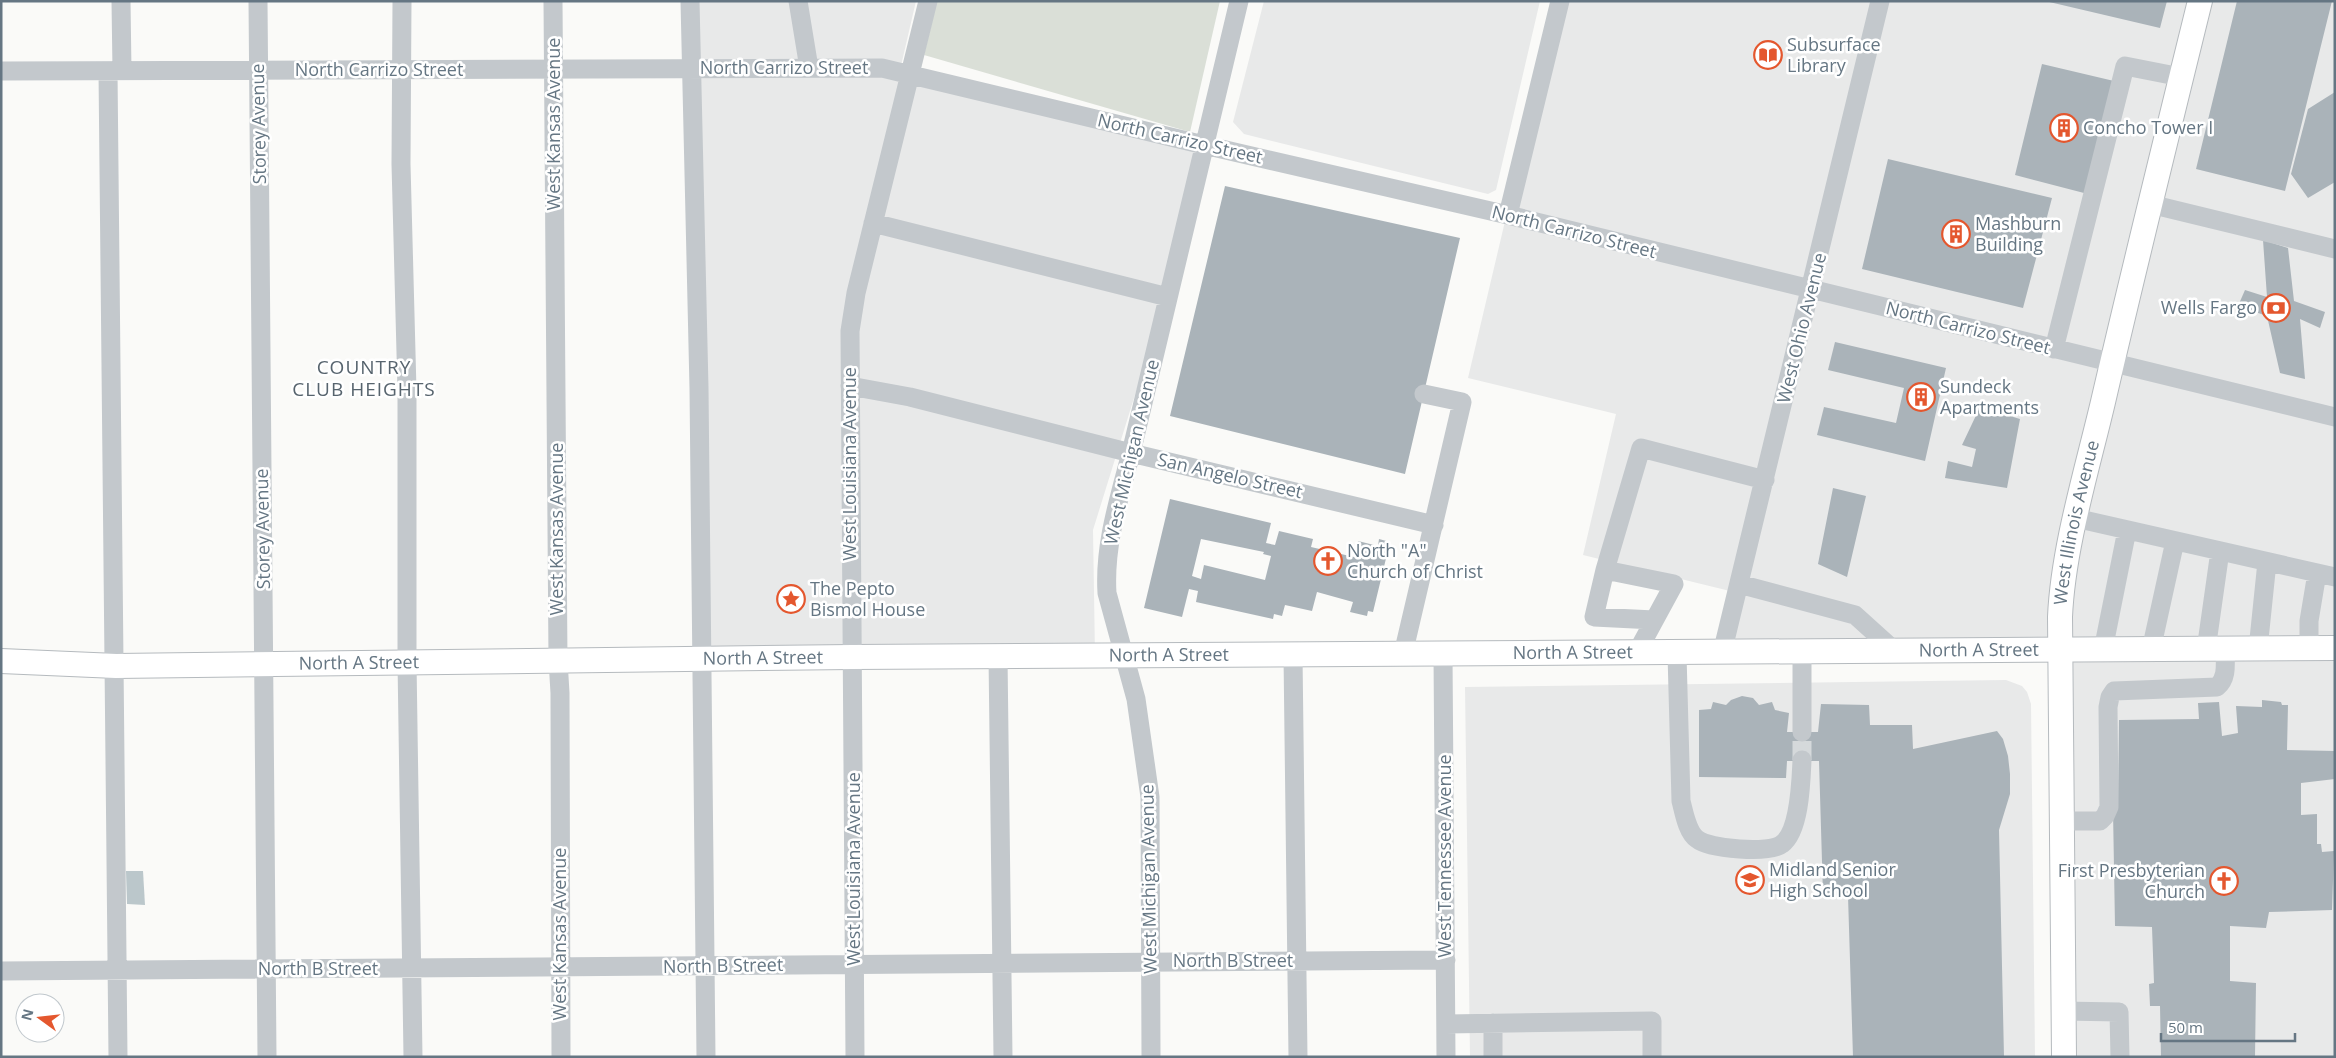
<svg xmlns="http://www.w3.org/2000/svg" width="2336" height="1058" viewBox="0 0 2336 1058" font-family="'Open Sans',sans-serif">
  <style>
    .built { fill: #e8e9e9 }
    .green { fill: #dadfd7 }
    .water { fill: #bbc7cb }
    .building { fill: #aab3b9; fill-rule: evenodd }
    .lines { fill: none; stroke-linecap: round; stroke-linejoin: round }
    .minor-tunnel { stroke: #d5d9db; stroke-width: 19; stroke-dasharray: 19 9; stroke-linecap: butt }
    .major-casing { stroke: #b5babe; stroke-width: 26 }
    .minor { stroke: #c3c8cc; stroke-width: 19 }
    .major { stroke: #fff; stroke-width: 24 }
    .labels { text-anchor: middle; stroke-width: 5; stroke-linejoin: round; paint-order: stroke }
    .poi-label { font-size: 18px; fill: #657683; stroke: #fff; text-anchor: start }
    .street-label { font-size: 18px; fill: #657683; stroke: #fff }
    .neighbourhood-label { font-size: 19px; letter-spacing: 1px; fill: #57646e; stroke: #fff }
  </style>
  <rect width="100%" height="100%" fill="#fafaf8"/>
  <path class="built" d="M698,1H916L900,70L1202,143L1166,295L1093,530L1095,656L704,668Z
    M1264,1H1540L1496,190L1488,194L1244,134L1233,122Z
    M1557,1H2335V1057H2064L2058,651L1718,655L1734,592L1583,555L1616,414L1468,378Z
    M2006,680L2022,686L2027,692L2031,704L2035,1057H1470L1465,687Z"/>
  <path class="green" d="M937,1H1220L1190,132L924,55Z"/>
  <path class="water" d="M126,871H143L145,905L127,904Z"/>
  <path class="building" d="M2045,1H2167L2160,28Z
    M2237,1H2332L2285,191L2196,169Z
    M2042,64L2114,81L2084,193L2015,175Z
    M2335,92V182L2308,198L2291,174L2308,109Z
    M1888,159L2052,198L2023,308L1862,269Z
    M1225,186L1460,238L1405,474L1170,416Z
    M2263,240L2288,248L2294,301L2325,312L2320,328L2300,319L2305,379L2280,373L2267,316L2238,306L2245,290L2267,297Z
    M1835,342L1946,368L1925,461L1817,435L1824,407L1896,423L1904,388L1828,370Z
    M1980,407L2020,419L2007,488L1945,478L1948,461L1972,467L1976,449L1962,445Z
    M1833,488L1866,496L1847,577L1818,564Z
    M1170,499L1271,523L1266,543L1275,545L1279,531L1313,539L1311,547L1354,557L1358,541L1378,546L1379,539L1390,542L1373,612L1368,611L1367,616L1350,612L1353,602L1317,592L1312,611L1285,605L1282,616L1274,614L1273,619L1196,602L1198,591L1189,589L1182,617L1144,608ZM1201,539L1264,552L1263,554L1271,556L1265,580L1204,565L1201,579L1192,576Z
    M1742,696L1753,698L1759,705L1772,702L1775,710L1789,713L1787,732H1818L1821,704L1869,705L1870,725H1912L1913,749L1997,731L2003,739L2008,756L2010,774V794L1999,830L2004,1057H1853L1848,896L1823,895L1819,761H1787L1786,778L1699,777V710L1711,709L1713,702L1726,705L1731,700Z
    M2262,700L2281,702L2282,705H2288L2287,750L2335,751V779L2301,783V815L2317,814V844H2321L2322,852L2334,851L2332,910L2269,912L2266,928L2230,926V981L2256,983L2255,1057H2161L2160,1006H2150L2149,984L2154,983L2152,927L2115,926L2113,810L2118,808L2119,720L2199,719L2198,703L2219,702L2222,736L2238,733L2236,706L2262,707Z"/>
  <g class="lines">
    <path class="minor-tunnel" d="M1802,760V732"/>
    <defs>
      <g id="major">
        <path id="s1" d="M1,661L116,666L852,657L2335,648"/>
        <path id="s2" d="M2064,1057L2060,617C2063,548 2087,470 2103,402C2134,268 2167,135 2200,1"/>
      </g>
    </defs>
    <use href="#major" class="major-casing"/>
    <path class="minor" d="M121,1L122,71
      M258,1L267,1057
      M402,1L401,164L407,390V662L413,1057
      M553,1L558,660L560,693L561,1057
      M690,1L699,388L706,1057
      M798,1L809,68
      M1,71L882,68L1204,145L1508,215L2335,417
      M108,71L118,1057
      M2150,204L2335,249
      M1508,215L1560,1
      M873,223L1168,297
      M2054,349L2125,66L2181,77
      M850,386L910,397L1131,453L1434,525
      M2075,518L2335,577
      M1605,570L1674,584L1636,654
      M1739,584L1855,615L1896,652
      M1654,620L1594,617L1605,570L1641,448L1765,480
      M2258,649L2267,562
      M2309,649V621L2317,573
      M2103,650L2127,530
      M2151,650L2175,541
      M2206,650L2220,551
      M1722,653L1880,1
      M1802,653V732
      M1403,654L1462,402L1424,394
      M1677,654L1681,801C1684,812 1687,832 1697,839C1709,849 1770,854 1782,844C1800,831 1801,781 1802,760
      M1293,655L1298,1057
      M1443,655L1446,1057
      M998,656L1003,1057
      M2062,821H2100L2105,816L2109,807L2108,707L2110,697L2114,691L2217,687C2228,678 2225,663 2225,649
      M1,971L1446,960
      M2063,1011L2119,1012L2120,1057
      M1493,1023V1057
      M1446,1024L1652,1021V1057
      M855,1057L850,331L856,293L928,1
      M1151,1057L1150,797L1136,699L1107,593C1104,545 1119,499 1131,453L1239,1"/>
    <use href="#major" class="major"/>
  </g>
  <defs>
    <symbol id="library-ring" viewBox="-11 -11 22 22"><circle r="9.5" fill="#fff" stroke="#e4572e" stroke-width="1.5"/><path d="M-6-4Q-3-5.5-.7-3.5V5Q-3 3-6 4ZM6-4Q3-5.5 .7-3.5V5Q3 3 6 4Z" fill="#e4572e"/></symbol>
    <symbol id="building-ring" viewBox="-11 -11 22 22"><circle r="9.5" fill="#fff" stroke="#e4572e" stroke-width="1.5"/><path d="M-4-6H4V6H1V3H-1V6H-4ZM-2.5-4.3h1.7v1.8h-1.7ZM.8-4.3h1.7v1.8H.8ZM-2.5-1h1.7V.8h-1.7ZM.8-1h1.7V.8H.8Z" fill="#e4572e"/></symbol>
    <symbol id="bank-ring" viewBox="-11 -11 22 22"><circle r="9.5" fill="#fff" stroke="#e4572e" stroke-width="1.5"/><path d="M-6-4H6V4H-6ZM0-2.3a2.3 2.3 0 1 0 0 4.6a2.3 2.3 0 1 0 0-4.6Z" fill="#e4572e"/></symbol>
    <symbol id="church-ring" viewBox="-11 -11 22 22"><circle r="9.5" fill="#fff" stroke="#e4572e" stroke-width="1.5"/><path d="M-1.2-6h2.4v3.5h3.3v2.4h-3.3V6h-2.4V-.1h-3.3v-2.4h3.3Z" fill="#e4572e"/></symbol>
    <symbol id="sight-ring" viewBox="-11 -11 22 22"><circle r="9.5" fill="#fff" stroke="#e4572e" stroke-width="1.5"/><path d="M0-6L1.8-2.2L6-1.7L2.9 1.2L3.7 5.4L0 3.3L-3.7 5.4L-2.9 1.2L-6-1.7L-1.8-2.2Z" fill="#e4572e"/></symbol>
    <symbol id="school-ring" viewBox="-11 -11 22 22"><circle r="9.5" fill="#fff" stroke="#e4572e" stroke-width="1.5"/><path d="M0-5L7-2L0 1L-7-2ZM-4 1L0 2.5L4 1V4Q0 6-4 4Z" fill="#e4572e"/></symbol>
  </defs>
  <g fill-rule="evenodd">
    <use href="#library-ring" x="1752" y="39" width="32" height="32"/>
    <use href="#building-ring" x="2048" y="112" width="32" height="32"/>
    <use href="#building-ring" x="1940" y="218" width="32" height="32"/>
    <use href="#bank-ring" x="2260" y="292" width="32" height="32"/>
    <use href="#building-ring" x="1905" y="381" width="32" height="32"/>
    <use href="#church-ring" x="1312" y="545" width="32" height="32"/>
    <use href="#sight-ring" x="775" y="583" width="32" height="32"/>
    <use href="#school-ring" x="1734" y="864" width="32" height="32"/>
    <use href="#church-ring" x="2208" y="865" width="32" height="32"/>
  </g>
  <g class="labels">
    <g class="poi-label">
      <text x="1787" y="51">Subsurface<tspan x="1787" dy="21">Library</tspan></text>
      <text x="2083" y="134">Concho Tower I</text>
      <text x="1975" y="230">Mashburn<tspan x="1975" dy="21">Building</tspan></text>
      <text x="2257" y="314" text-anchor="end">Wells Fargo</text>
      <text x="1940" y="393">Sundeck<tspan x="1940" dy="21">Apartments</tspan></text>
      <text x="1347" y="557">North "A"<tspan x="1347" dy="21">Church of Christ</tspan></text>
      <text x="810" y="595">The Pepto<tspan x="810" dy="21">Bismol House</tspan></text>
      <text x="1769" y="876">Midland Senior<tspan x="1769" dy="21">High School</tspan></text>
      <text x="2205" y="877" text-anchor="end">First Presbyterian<tspan x="2205" dy="21">Church</tspan></text>
    </g>
    <g class="street-label">
      <text x="784" y="74">North Carrizo Street</text>
      <text x="379" y="76">North Carrizo Street</text>
      <text transform="translate(259 124) rotate(-91)" y="6">Storey Avenue</text>
      <text transform="translate(554 124) rotate(-90)" y="6">West Kansas Avenue</text>
      <text transform="translate(1180 139) rotate(13)" y="6">North Carrizo Street</text>
      <text transform="translate(1574 232) rotate(14)" y="6">North Carrizo Street</text>
      <text transform="translate(1802 328) rotate(-76)" y="6">West Ohio Avenue</text>
      <text transform="translate(1968 328) rotate(14)" y="6">North Carrizo Street</text>
      <text transform="translate(1132 452) rotate(-77)" y="6">West Michigan Avenue</text>
      <text transform="translate(850 464) rotate(-90)" y="6">West Louisiana Avenue</text>
      <text transform="translate(1230 476) rotate(13)" y="6">San Angelo Street</text>
      <text dy="6" stroke="none"><textPath href="#s2" startOffset="536">West Illinois Avenue</textPath></text>
      <text transform="translate(263 529) rotate(-91)" y="6">Storey Avenue</text>
      <text transform="translate(557 529) rotate(-90)" y="6">West Kansas Avenue</text>
      <text dy="6" stroke="none"><textPath href="#s1" startOffset="1978">North A Street</textPath></text>
      <text dy="6" stroke="none"><textPath href="#s1" startOffset="1572">North A Street</textPath></text>
      <text dy="6" stroke="none"><textPath href="#s1" startOffset="1168">North A Street</textPath></text>
      <text dy="6" stroke="none"><textPath href="#s1" startOffset="762">North A Street</textPath></text>
      <text dy="6" stroke="none"><textPath href="#s1" startOffset="358">North A Street</textPath></text>
      <text transform="translate(1445 856) rotate(-90)" y="6">West Tennessee Avenue</text>
      <text transform="translate(854 869) rotate(-90)" y="6">West Louisiana Avenue</text>
      <text transform="translate(1149 879) rotate(-91)" y="6">West Michigan Avenue</text>
      <text transform="translate(560 934) rotate(-90)" y="6">West Kansas Avenue</text>
      <text x="1233" y="967">North B Street</text>
      <text transform="translate(723 966) rotate(-1)" y="6">North B Street</text>
      <text x="318" y="975">North B Street</text>
    </g>
    <g class="neighbourhood-label">
      <text x="364" y="374">COUNTRY<tspan x="364" dy="22">CLUB HEIGHTS</tspan></text>
    </g>
  </g>
  <rect width="2336" height="1058" fill="none" stroke="#657683" stroke-width="5"/>
  <g transform="translate(40 1018) rotate(285)"><circle r="24" fill="#ffffff" stroke="#c1c8cd"/>
  <path d="M0-4L9 19L0 12L-9 19Z" fill="#e4572e"/>
  <text y="-8" font-size="14" font-weight="bold" text-anchor="middle" fill="#657683">N</text>
  </g>
  <path d="M2161 1033v8h134v-8" fill="none" stroke="#657683" stroke-width="2.5"/>
  <text x="2168" y="1033" font-size="15" fill="#657683" stroke="#ffffff" stroke-width="4" paint-order="stroke">50 m</text>
</svg>
